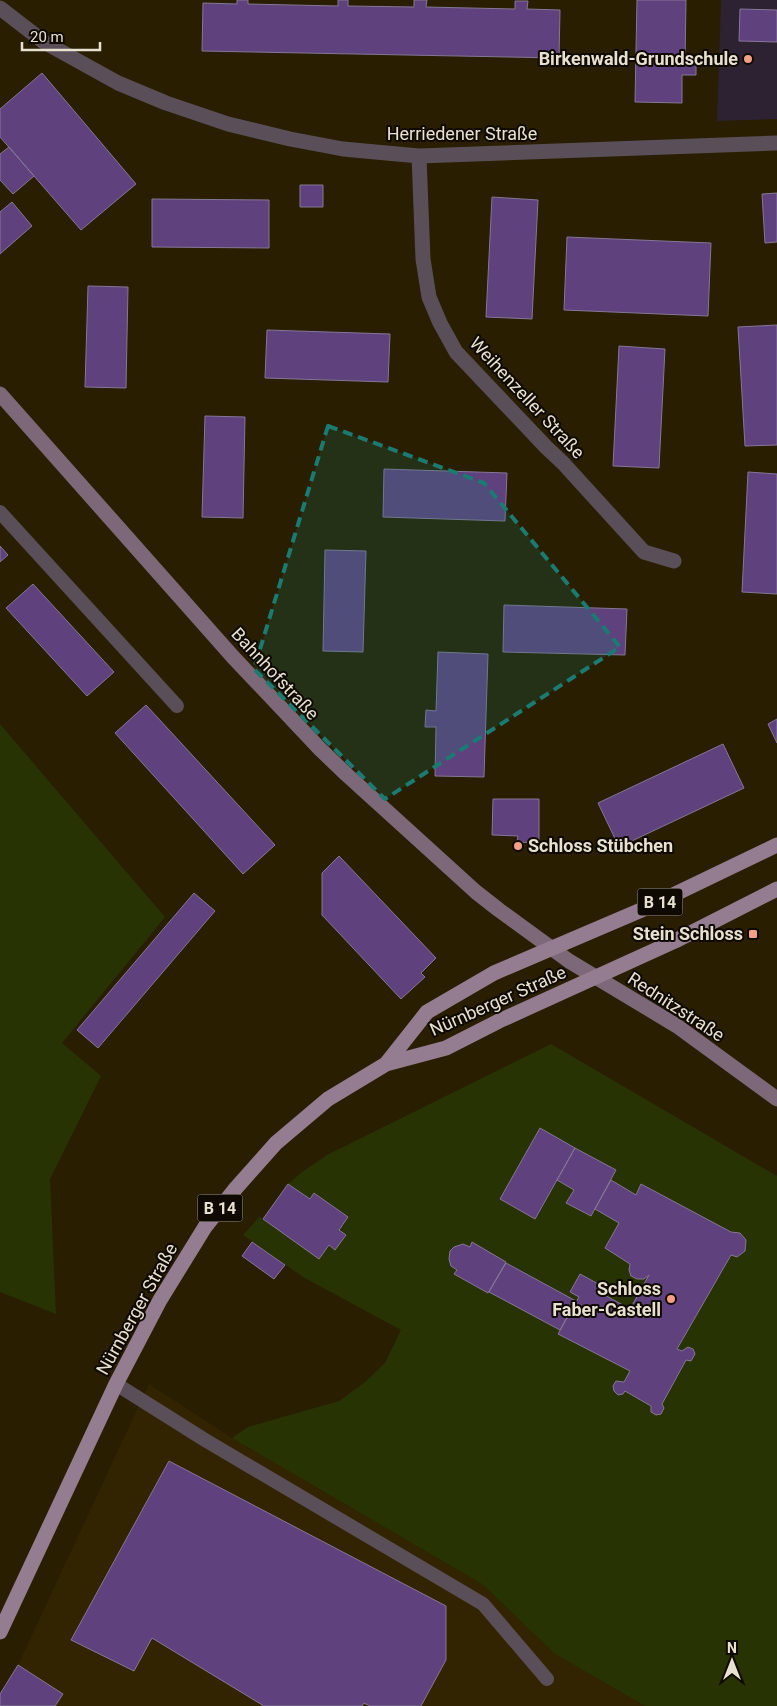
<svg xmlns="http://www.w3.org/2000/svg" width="777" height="1706" viewBox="0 0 777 1706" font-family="Roboto,sans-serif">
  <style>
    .built { fill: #332400 }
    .education { fill: #2c2231 }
    .green { fill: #283303 }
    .building { fill: #5f417d; stroke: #857796 }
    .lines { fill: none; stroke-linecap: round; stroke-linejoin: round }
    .lane { stroke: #5a4e58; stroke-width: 14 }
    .street { stroke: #5a4e58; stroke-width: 15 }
    .secondary { stroke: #7c6878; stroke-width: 15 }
    .primary { stroke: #957d91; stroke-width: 15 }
    .marked { fill: #1a7b73; fill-opacity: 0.2; stroke: #1a7b73; stroke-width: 4; stroke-dasharray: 10 6; stroke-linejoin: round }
    .poi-dot { fill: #f39f85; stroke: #0e0901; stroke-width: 2 }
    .labels { text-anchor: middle; stroke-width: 4; stroke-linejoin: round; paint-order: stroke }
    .shield { fill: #0e0901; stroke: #a7a091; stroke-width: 1 }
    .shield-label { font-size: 16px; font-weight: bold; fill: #e8e1cf }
    .poi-label { font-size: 18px; font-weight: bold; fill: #e8e1cf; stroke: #0e0901; text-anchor: end }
    .street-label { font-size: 18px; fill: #e8e1cf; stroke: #0e0901 }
  </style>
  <rect width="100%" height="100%" fill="#291e00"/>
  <path class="built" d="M149,1384L232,1438L482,1584L555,1654L645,1706H0V1694L18,1665Z"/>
  <path class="education" d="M721,0H777V119L717,121Z"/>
  <path class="green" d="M0,724L165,917L62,1043L101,1076L50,1179L56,1314L0,1292Z
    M551,1044L777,1176V1706H645L555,1654L482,1584L232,1438L248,1427L339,1401L365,1382L385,1363L401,1330L303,1277L243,1235L259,1217L329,1245L335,1250L346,1235L339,1230L348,1217L315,1193L310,1199L288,1184L302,1172L327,1155Z"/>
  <path class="building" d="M237,0H248V4L338,6V0H348V6L414,7V0H427L426,7L515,9V1H528L527,9L560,10L559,58L202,51L203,3L237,4Z
    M637,0H686L685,62H696V75H682V103L635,102Z
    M740,9L777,10V42L739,41Z
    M42,73L136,184L81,230L0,137V109Z
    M9,147L34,176L13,194L0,180V154Z
    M300,185H323V207H300Z
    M777,193V242L765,243L762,194Z
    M492,197L538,200L532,319L486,317Z
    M152,199L269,200V248L152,247Z
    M12,202L32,226L0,254V212Z
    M567,237L711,243L708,316L564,310Z
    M88,286L128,287L126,388L85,387Z
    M777,325V445L745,446L738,327Z
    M267,330L390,334L388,382L265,378Z
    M619,346L665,349L659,468L613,466Z
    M205,416L245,417L243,518L202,517Z
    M384,469L507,473L505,521L383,517Z
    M748,472L777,474V594L742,592Z
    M0,546L8,555L0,562Z
    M325,550L366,551L363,652L323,651Z
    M33,584L114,672L87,696L6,608Z
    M504,605L627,609L625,655L503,652Z
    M438,652L488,654L484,777L435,776L436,727H425L426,710L436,711Z
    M146,705L275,845L243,874L115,733Z
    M777,719V743L768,724Z
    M723,744L744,788L619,847L598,803Z
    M493,799H539V843L517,842L518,836L492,835Z
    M339,856L436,958L421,973L425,977L401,999L322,915V873Z
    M194,893L215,911L98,1048L77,1030Z
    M540,1128L575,1148L535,1219L500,1199Z
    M575,1148L616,1170L591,1216L566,1203L574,1190L557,1180Z
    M611,1180L636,1195L641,1184L731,1232L740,1233L746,1240L745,1251L737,1257L731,1255L677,1349L682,1351L688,1347L693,1349L695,1354L691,1361L686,1360L662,1404L664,1408L661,1414L656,1415L651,1412V1406L625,1391L623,1394L618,1395L614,1391L613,1386L616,1381L624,1382L630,1371L558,1334L579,1297L570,1292L580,1274L604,1287L601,1293L630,1309L649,1275L644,1279H637L631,1276L629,1270L630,1264L605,1248L619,1223L595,1209Z
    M288,1184L310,1199L314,1193L348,1217L339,1230L346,1235L335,1250L329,1245L319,1259L263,1219Z
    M252,1242L285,1265L274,1279L242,1256Z
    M472,1242L506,1262L488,1293L454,1274L457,1270L451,1266L449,1259L450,1251L454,1247L463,1244L470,1247Z
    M506,1263L576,1301L560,1330L489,1292Z
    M169,1461L446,1606V1660L421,1706H370L364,1703L362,1706H264L152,1638L134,1671L71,1640Z
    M18,1665L63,1694L55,1706H0V1694Z"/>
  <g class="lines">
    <path class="lane" d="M0,512L177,706
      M116,1384L205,1440L483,1604L547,1679"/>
    <path class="street" d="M0,8L44,42L118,83L166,103L228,124L290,139L343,149L419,156L777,143
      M419,156L423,259L429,297L440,323L456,352L546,447L563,463L644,552L674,561"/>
    <path class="secondary" d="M0,394L233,657L320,749L346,774L476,892L499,910L569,961L677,1026L777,1099"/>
    <path class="primary" d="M386,1064L427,1012L494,973L646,908L777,845
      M0,1632L116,1384L160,1300L205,1227L236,1188L276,1143L328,1099L386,1064L446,1048L499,1021L675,941L777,889"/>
  </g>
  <path class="marked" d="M328,426L484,483L620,647L385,799L254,669Z"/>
  <g class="poi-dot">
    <circle cx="748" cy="59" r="5"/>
    <circle cx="518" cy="846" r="5"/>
    <rect x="748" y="929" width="10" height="10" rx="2.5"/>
    <circle cx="671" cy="1299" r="5"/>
  </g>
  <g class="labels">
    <g class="shield">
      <rect x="637.5" y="888.5" width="45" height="27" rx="4"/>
      <rect x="197.5" y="1194.5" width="45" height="27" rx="4"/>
    </g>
    <g class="shield-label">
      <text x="660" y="908">B 14</text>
      <text x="220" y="1214">B 14</text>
    </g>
    <g class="poi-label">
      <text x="738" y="65">Birkenwald-Grundschule</text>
      <text x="528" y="852" text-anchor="start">Schloss Stübchen</text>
      <text x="743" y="940">Stein Schloss</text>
      <text x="661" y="1295">Schloss<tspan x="661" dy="21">Faber-Castell</tspan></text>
    </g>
    <g class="street-label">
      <text x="462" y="140">Herriedener Straße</text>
      <text transform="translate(527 398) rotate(47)" y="6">Weihenzeller Straße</text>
      <text transform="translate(275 674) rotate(47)" y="6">Bahnhofstraße</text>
      <text transform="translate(498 1001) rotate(-24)" y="6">Nürnberger Straße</text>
      <text transform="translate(676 1007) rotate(33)" y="6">Rednitzstraße</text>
      <text transform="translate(137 1309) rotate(-61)" y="6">Nürnberger Straße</text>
    </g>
  </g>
  <g transform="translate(732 1661)" stroke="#0e0901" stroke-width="4" paint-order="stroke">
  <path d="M0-4L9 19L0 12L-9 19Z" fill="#e8e1cf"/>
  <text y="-8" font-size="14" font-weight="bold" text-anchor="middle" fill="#e8e1cf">N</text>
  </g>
  <path d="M22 42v8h78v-8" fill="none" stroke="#e8e1cf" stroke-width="2.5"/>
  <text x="30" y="42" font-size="15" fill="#e8e1cf" stroke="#0e0901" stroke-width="4" paint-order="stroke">20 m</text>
</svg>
